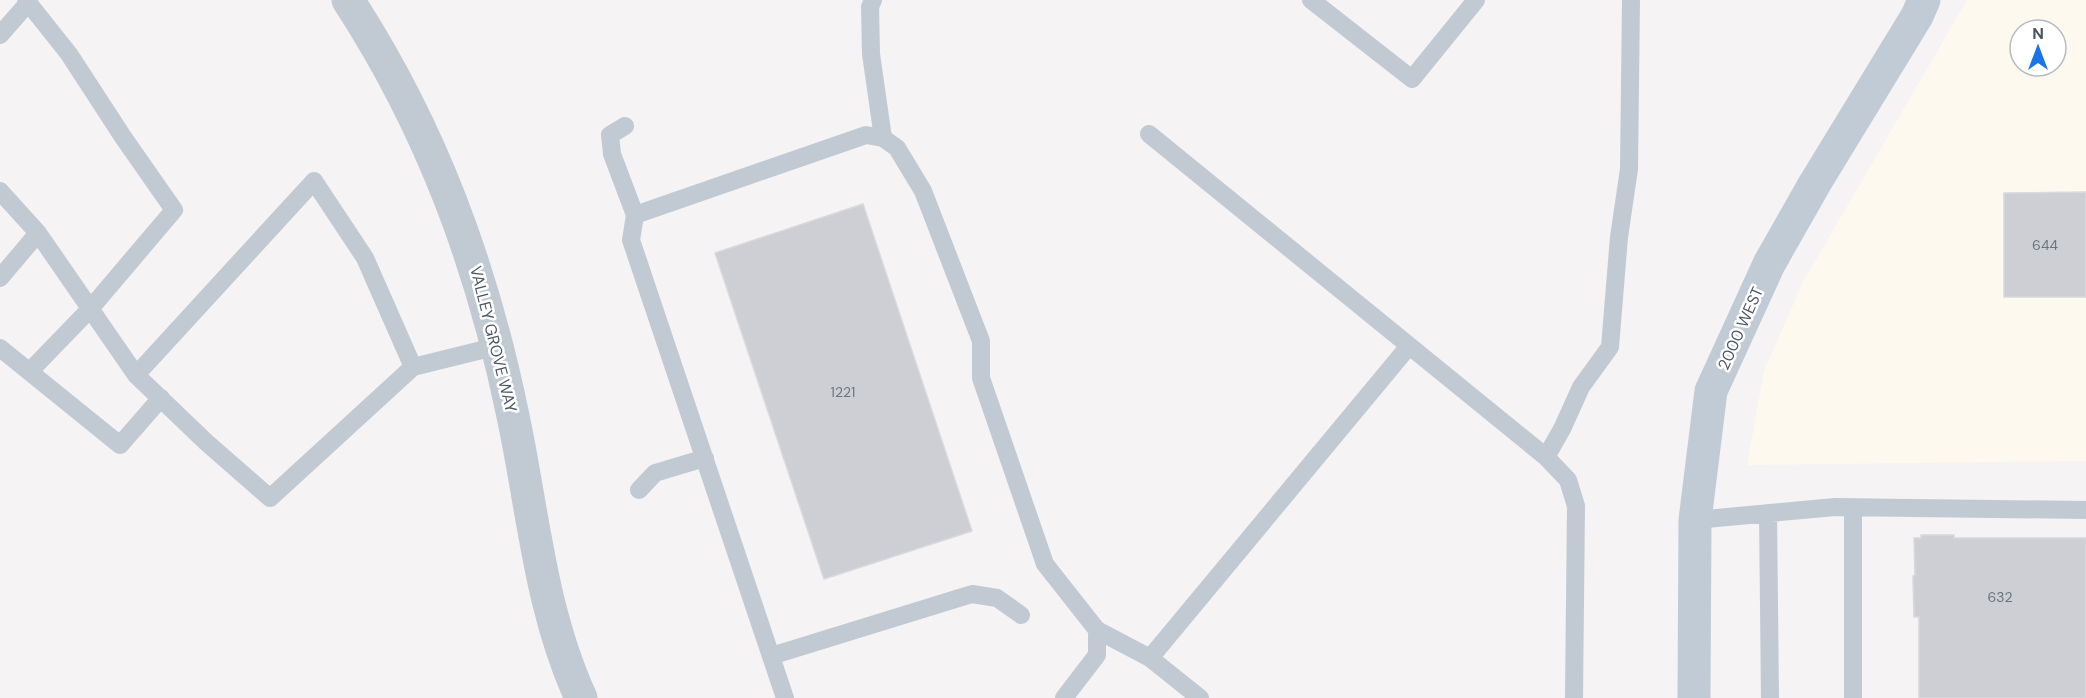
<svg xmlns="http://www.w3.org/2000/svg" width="2086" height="698" viewBox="0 0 2086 698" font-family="'DM Sans',sans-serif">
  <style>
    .commercial { fill: #fdf9ef; fill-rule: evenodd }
    .building { fill: #cdcfd5; stroke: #d7d9de; stroke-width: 1.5 }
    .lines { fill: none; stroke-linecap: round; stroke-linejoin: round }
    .lane { stroke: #c1cad2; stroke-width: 18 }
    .street { stroke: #c1cad2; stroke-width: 33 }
    .secondary { stroke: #c1cbd6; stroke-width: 33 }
    .labels { text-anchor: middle; stroke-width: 5; stroke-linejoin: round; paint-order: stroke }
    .number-label { font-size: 14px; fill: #6b747e }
    .street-label { font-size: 16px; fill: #4a5661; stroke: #fff }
  </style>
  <rect width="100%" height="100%" fill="#f5f3f3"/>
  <path class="commercial" d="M1967,0H2086V461L1747,465L1764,371L1803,282ZM2020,30H2056V66H2020Z"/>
  <path class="building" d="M2086,192V297H2004V193Z
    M863,204L972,531L824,579L715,253Z
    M1921,535H1954V538H2086V698H1919V617H1914L1913,576L1915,575L1914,538H1921Z"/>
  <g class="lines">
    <path class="lane" d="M26,0L69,54L123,137L174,210L90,309L30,371
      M873,0L870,7L871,54L883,138
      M1311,0L1412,79L1476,0
      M0,35L28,3
      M625,126L610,135L612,154L635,215
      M1149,134L1546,457L1568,480L1576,506L1574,698
      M0,191L38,233L136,375L206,442L270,498L413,367L498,346
      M0,278L38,233
      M0,348L120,445L161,398
      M136,375L314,181L365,258L413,367
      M1546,457L1562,429L1581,387L1610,347L1619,237L1629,169L1631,0
      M639,490L655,473L705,458
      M1853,507V698
      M1768,513L1770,698
      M1695,520L1835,507L2086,510
      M1097,630L1150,658L1200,698
      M771,656L972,594L997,598L1021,615
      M1150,658L1409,346
      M785,698L631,240L635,215L866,135L883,138L897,148L923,191L981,341V378L1045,564L1097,630V655L1064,698"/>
    <path class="street" d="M348,0C432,129 482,266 513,416C533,510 540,609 581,698"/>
    <path class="secondary" d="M1694,698L1695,520L1711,391L1769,264L1815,183L1917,16L1924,0"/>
  </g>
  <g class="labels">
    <g class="number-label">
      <text x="2045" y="250">644</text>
      <text x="843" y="397">1221</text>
      <text x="2000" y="602">632</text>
    </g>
    <g class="street-label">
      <text transform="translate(1740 328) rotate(-66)" y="6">2000 WEST</text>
      <text transform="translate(494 339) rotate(76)" y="6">VALLEY GROVE WAY</text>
    </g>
  </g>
  <g transform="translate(2038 48)"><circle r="28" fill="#ffffff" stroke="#b7bbc0" stroke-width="1.5"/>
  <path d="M0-4.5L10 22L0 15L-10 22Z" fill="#1a73e8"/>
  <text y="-9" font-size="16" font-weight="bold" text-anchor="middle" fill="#4a5661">N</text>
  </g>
</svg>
